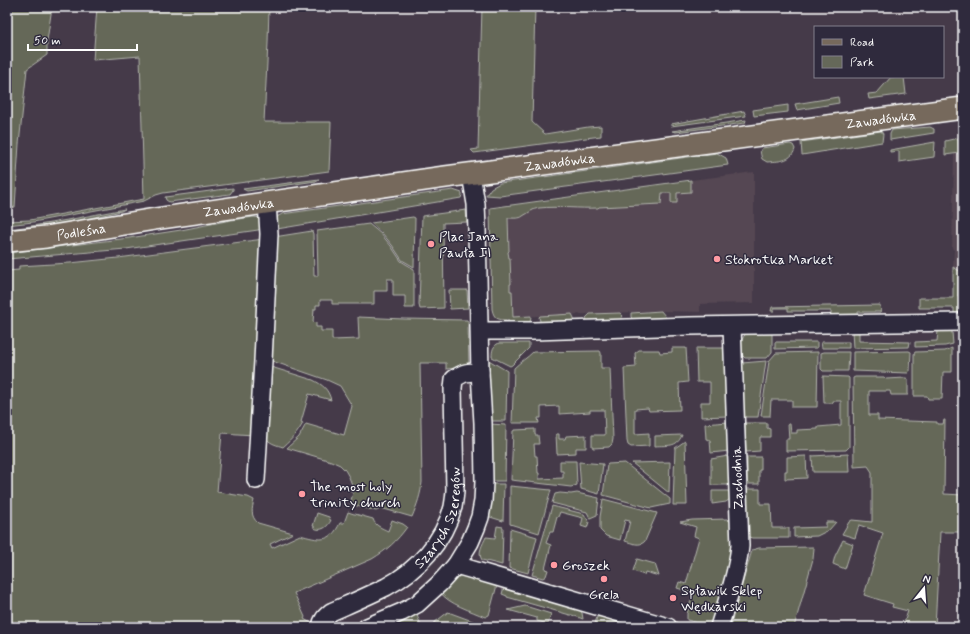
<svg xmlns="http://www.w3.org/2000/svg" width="970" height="634" viewBox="0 0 970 634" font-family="Mynerve,sans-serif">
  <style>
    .built { fill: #544652 }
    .green { fill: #656859; stroke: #b2b4ac }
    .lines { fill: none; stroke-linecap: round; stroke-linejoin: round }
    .minor-casing { stroke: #fff; stroke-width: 20 }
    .major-casing { stroke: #fff; stroke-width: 24 }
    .minor { stroke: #2f2a3d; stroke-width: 17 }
    .major { stroke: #76695c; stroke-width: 21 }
    .poi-dot { fill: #ff9aa2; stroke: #2f2a3d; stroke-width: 1.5 }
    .labels { text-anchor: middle; stroke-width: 3; stroke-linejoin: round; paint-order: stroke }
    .street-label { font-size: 14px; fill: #fff; stroke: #2f2a3d }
    .poi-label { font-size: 14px; fill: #fff; stroke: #2f2a3d; text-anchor: start }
  </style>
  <rect width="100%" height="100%" fill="#453a49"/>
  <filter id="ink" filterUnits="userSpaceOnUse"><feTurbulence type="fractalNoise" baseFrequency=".025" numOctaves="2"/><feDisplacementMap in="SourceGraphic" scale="8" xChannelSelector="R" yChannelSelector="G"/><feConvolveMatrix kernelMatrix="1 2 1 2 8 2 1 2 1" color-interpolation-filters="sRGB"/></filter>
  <g filter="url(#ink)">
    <path class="built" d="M963,153V273L953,267L954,250L952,248L954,154Z
      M754,172V303L700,304V312L661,311L513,317L512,291H510V284L511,283L510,258H509L508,251H509L508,218L522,217L533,209L539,208L567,207L584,209L598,208V207L612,206L661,204V193H671L677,203V193L691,192V180Z"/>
    <path class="green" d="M7,7H52L47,41V55L27,69L19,144L15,207L7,209Z
      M97,7H269L268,43L264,122H331L329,171L163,193L156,195L144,201L33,222L7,225V221L30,220L144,199L140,56L93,60Z
      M482,7H535L532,122L545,134L588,127L601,126V136L474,153L471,150L478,149Z
      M891,77H904L906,94L869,99L868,94L877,93Z
      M838,97L839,103L797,110L795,104Z
      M788,105V112L754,116L753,110Z
      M744,111L746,116L671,126V124Z
      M746,120L745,123L676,132L672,131Z
      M930,127L934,129V133L890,140V134L892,130Z
      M881,131L883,134L882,142L802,155L801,142Z
      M958,138L960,153L945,155V141Z
      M935,142L934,157L899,162V151L890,152V150Z
      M790,144L793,145L795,149C791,162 778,161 767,162L762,159C761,155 759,151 762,148Z
      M717,153L726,158L728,165L500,196L486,195L491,188L500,183Z
      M319,179L316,181L247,191L243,189Z
      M691,180V192L677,193V203H671V193H662L661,204L599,207L598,208C579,209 559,206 539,208C532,209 529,213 523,216C520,219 513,218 508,218L509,251L508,252L509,258H510L511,284H510V291H512L513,317L531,316L530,323L509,324L508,320C498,320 494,319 492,309L490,208Z
      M233,188V190L230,194L169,202L166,200L165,197Z
      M453,190L462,193V195L461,198L277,229L275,218L282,214Z
      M125,209L121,211L50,227L7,232V229C47,225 86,216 125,209Z
      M466,210L467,222L443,223L444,308L420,309L419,305L422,216Z
      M254,217L261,218L263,228L258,230L126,249L7,259V253L129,238L181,230L231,220Z
      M413,217L415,218L414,267L402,260L392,245L382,233L371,223Z
      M369,224L381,234L391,246L401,261L414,269V308H405V296H393V279H387V291H374V304H332V300H320V305H316V309H314L313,322L316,323V327H321V331H332V340L359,339L358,317L404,319L467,320L468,322L469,367L446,369V363H420L422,482C421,494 417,505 412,517L384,509H380L376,511L350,504L353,493L350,491L352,485L349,477L345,470L340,465L331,461L287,448L299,437L306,424L344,435L352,406L340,386L327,380L269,360L274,237L312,231L313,234L314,276H318L317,231Z
      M264,239L254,435L222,433L217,492L248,497L254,500C252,509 250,516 258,523L293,533L270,544L272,548L300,535C319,540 330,544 340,523H344L348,512L354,514H355L373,519C375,526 382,528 388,531L392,520L403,524L407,527C397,541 387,550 372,559L294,593L305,617L304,619L311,623L312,622L313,627H23L7,621V271L19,270V266L70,263L118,258Z
      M953,267L963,273V277H958V296H963V315L954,316V308H919V298H953Z
      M449,290H467L468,308L450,309Z
      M880,305L881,312H858V318H831V311H788V308H774V311H771L772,307Z
      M661,311L665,316V320L634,321L631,317V313Z
      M620,313L623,316L619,321H587L586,318L590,314Z
      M572,314L574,318V322L541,323L540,321L539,317L540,316Z
      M951,330L952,332L953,344L945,346L915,347V342L937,341L938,331Z
      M772,331V352L767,358H745L741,354C741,345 740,338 748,332Z
      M852,331H859V341L910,342L909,347L853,348Z
      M775,342H817V348L775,349Z
      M821,342H849V348H822Z
      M499,343H529V348L512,365L510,366L492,357C492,350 493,346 499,343Z
      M672,348H686L688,382L679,383L680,410L649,411L648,408L635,409V434L649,433V446L631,447L628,445L627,441L624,368L636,367L635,353L639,350H659L660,353L672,352Z
      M696,348H723L725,350L727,416L701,417V402H710V382H697Z
      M952,348V372H943L942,399H928L927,396H914V354L915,352L945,351Z
      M600,351L601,353V368H610L613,439L612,444L609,447L593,448L592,446V435H605L604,410H590V412L559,414V406L541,407V418H538L539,423H512L514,368C520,362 527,358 533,352Z
      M909,351L911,352L910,371L908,373L853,371V352Z
      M818,352L817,407H792V400H771L770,416H761L769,361L776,353Z
      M824,352H849L848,371H823L821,369V353Z
      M487,359L507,371L506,421H489Z
      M766,361L758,417H744L742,363Z
      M271,367L313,380C323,385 328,389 331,400L309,394L301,422L303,423C297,434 292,439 283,447C277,445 271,444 267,439Z
      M823,376L848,377L849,378V447L846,450L786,451V439H789L788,424H790L791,433H797V430L818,429V427L841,425V401H833V403H824Z
      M855,377H884L886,379L906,378L908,379V395H891L890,391H869V415H878V420L937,422V424H943L944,420H945L944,494L963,495V532H940L935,627H910V625L904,623L908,611L892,607L893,604L864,595L883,533L859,525L855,538L842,534L849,522L852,520L872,522V472L868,466L854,467L853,378Z
      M728,422L729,451L711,453L710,440L706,439L705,424Z
      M745,423H767V428L770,429V437H760V451L746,452Z
      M490,424L506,425L505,481H491Z
      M535,429V435H538L539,444H534L535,456H537L538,473H539V479L563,478V471H560V461H576L577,485L571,487L511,480L513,431L515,430Z
      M556,434H559V439H565L566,436L586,435V448H576V453L557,454Z
      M682,435C677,448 667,445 655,446V436Z
      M685,441L687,505H673L675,448Z
      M848,454L849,472H813L812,456Z
      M728,456L730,457V485H711V459Z
      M806,456L807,478L785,479V471H787V457Z
      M747,457H761V470H759V484H747Z
      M579,462L603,464L599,494L581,489Z
      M670,462L669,493L632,463Z
      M625,463L670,499V504L651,508L603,495L607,465L608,464Z
      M493,484H504L503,521L487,516L489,485Z
      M510,486L551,490L539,533L510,524Z
      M747,489H760V504H771L772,528H789V538H752L749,537L747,535Z
      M712,491H730V499L726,502L712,504Z
      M560,493L571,494L577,493L599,498L597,515L590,518L587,512L552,503L555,494Z
      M603,499L657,513L645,541C640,547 632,543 625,541L630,521L625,520L620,540L606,536L600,530V517Z
      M552,506L584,514L589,522L587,528L581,526L583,518L560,512L558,517H557L553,532H550L546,543L551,545L545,569L548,570L546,576L543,578L532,575Z
      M317,513L329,517L330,520H331C328,527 321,532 314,528V526H313Z
      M727,519L732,524L730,554L726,575L712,623L710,626L687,620V614L693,593L677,588L679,582L686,584L699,538L694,536L696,527L680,522L692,520Z
      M826,522H836L829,530L817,536L794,537V528L826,527Z
      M497,526L503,527L502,565L482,560C477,552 483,544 486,537L495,538Z
      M510,529L537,537L528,573L509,568Z
      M843,540L853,544L845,569L833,564L835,556Z
      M813,547L814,548L813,559L794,627H730L752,550L759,548Z
      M637,559L655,564L659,576L645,572L644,575L633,571Z
      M460,576H467L497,585L489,615L485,617C472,611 448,604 440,592L454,577Z
      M504,587L579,609L582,613L583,619L572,615H570L507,597V596L502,594Z
      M525,606L551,614L548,624L537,621V618L508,610Z
      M415,611L422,627H382Z
      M448,612L475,622L467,627H437L434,623Z
      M603,616L640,627H594L597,617Z"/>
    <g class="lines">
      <defs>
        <g id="minor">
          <path d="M480,331H534L690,326L963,322"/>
          <path d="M256,480L263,361L269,234L267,202"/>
          <path d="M456,565L668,627"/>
          <path id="s1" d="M321,627C322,620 325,617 331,612C349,604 368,596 386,587C418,570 443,542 453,507C454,501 455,495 455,489L453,388L454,379C464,372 468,372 480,372"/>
          <path d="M367,627L402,612L417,604L439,584L456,565L470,542L476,528L480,517L483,501L484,482L483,423L480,372L477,229L476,204L471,174"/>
          <path d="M719,627C727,601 737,574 740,546L732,326"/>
        </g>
        <g id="major">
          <path id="s2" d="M7,241L46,237L155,219L438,178L963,108"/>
        </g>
      </defs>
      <use href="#minor" class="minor-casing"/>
      <use href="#major" class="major-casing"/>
      <use href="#minor" class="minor"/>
      <use href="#major" class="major"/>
    </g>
  </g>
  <g class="poi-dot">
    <circle cx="431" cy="244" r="4"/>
    <circle cx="717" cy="259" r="4"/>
    <circle cx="302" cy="494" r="4"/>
    <circle cx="554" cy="565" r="4"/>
    <circle cx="604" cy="579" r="4"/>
    <circle cx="673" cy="598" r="4"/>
  </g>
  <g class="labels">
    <g class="street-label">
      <text dy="5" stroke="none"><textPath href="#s2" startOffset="882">Zawadówka</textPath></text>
      <text dy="5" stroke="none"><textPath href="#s2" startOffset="558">Zawadówka</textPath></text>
      <text dy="5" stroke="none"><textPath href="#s2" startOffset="234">Zawadówka</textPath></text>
      <text dy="5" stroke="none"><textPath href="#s2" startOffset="75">Podleśna</textPath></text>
      <text transform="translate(737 478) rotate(-92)" y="5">Zachodnia</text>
      <text dy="5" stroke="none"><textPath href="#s1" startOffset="171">Szarych Szeregów</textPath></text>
    </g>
    <g class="poi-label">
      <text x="439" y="241">Plac Jana<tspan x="439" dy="16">Pawła II</tspan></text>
      <text x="725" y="264">Stokrotka Market</text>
      <text x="310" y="491">The most holy<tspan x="310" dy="16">trinity church</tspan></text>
      <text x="562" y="570">Groszek</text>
      <text x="681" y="595">Spławik Sklep<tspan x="681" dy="16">Wędkarski</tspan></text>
      <text x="604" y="599" text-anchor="middle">Grela</text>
    </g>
  </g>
  <rect width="970" height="634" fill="none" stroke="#2f2a3d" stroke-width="24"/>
  <rect x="12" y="12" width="946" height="610" fill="none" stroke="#fff" stroke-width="1.5" filter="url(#ink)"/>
  <rect x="814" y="26" width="130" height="52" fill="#2f2a3d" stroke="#827f8b"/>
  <rect x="822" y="39" width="20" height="6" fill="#76695c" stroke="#827f8b"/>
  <text x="850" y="46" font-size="12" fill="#ffffff">Road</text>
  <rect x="822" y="56" width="20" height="12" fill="#656859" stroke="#827f8b"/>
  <text x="850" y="66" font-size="12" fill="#ffffff">Park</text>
  <g transform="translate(924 588) rotate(17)" stroke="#2f2a3d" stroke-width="3" paint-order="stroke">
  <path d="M0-3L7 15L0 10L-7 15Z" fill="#ffffff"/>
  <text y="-6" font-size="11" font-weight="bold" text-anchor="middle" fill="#ffffff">N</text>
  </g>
  <path d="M28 44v6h109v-6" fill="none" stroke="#ffffff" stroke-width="2"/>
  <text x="34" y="44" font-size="12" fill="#ffffff" stroke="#2f2a3d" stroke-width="3" paint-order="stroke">50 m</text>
</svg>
